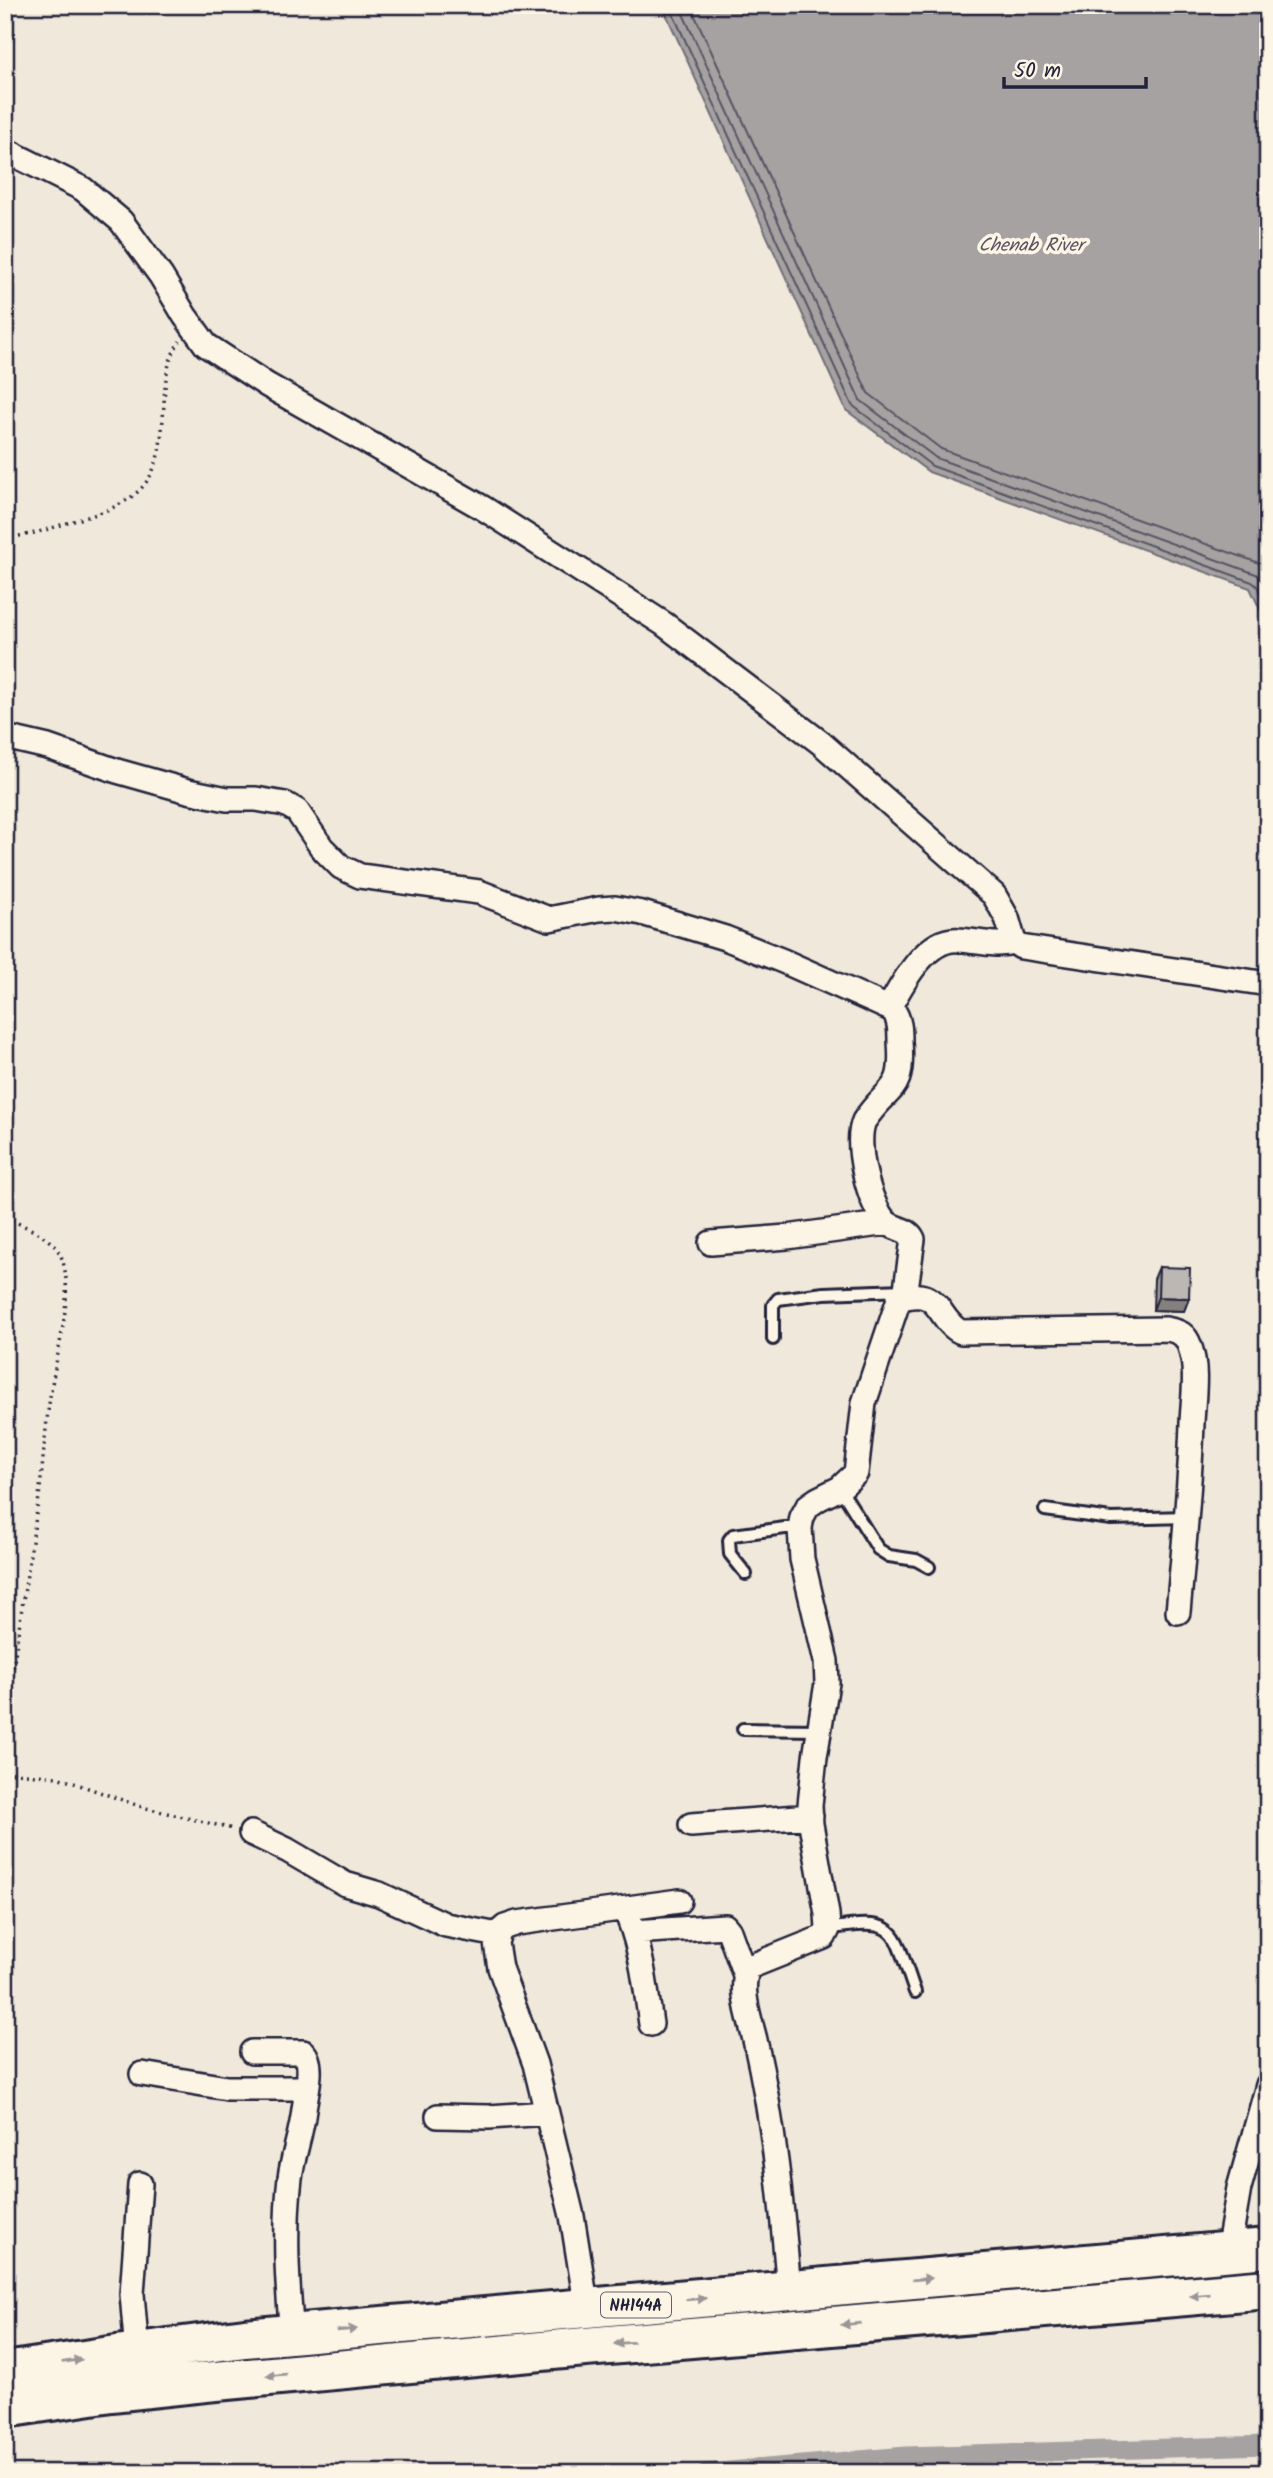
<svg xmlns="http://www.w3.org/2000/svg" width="1273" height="2478" viewBox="0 0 1273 2478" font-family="Kalam,sans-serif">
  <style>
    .water { fill: #a6a2a2; stroke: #716f79; stroke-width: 2 }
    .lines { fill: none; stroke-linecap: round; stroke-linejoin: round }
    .shore { stroke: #575564; stroke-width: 2 }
    .canal { stroke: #a6a2a2; stroke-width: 19 }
    .lane-casing { stroke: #22223b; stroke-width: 16 }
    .street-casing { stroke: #22223b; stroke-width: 28 }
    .highway-casing { stroke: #22223b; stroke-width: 44 }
    .path { stroke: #22223b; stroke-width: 3.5; stroke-dasharray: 2 5; stroke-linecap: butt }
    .lane { stroke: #fcf5e5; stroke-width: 10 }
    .street { stroke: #fcf5e5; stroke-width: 23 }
    .highway { stroke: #fcf5e5; stroke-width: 38 }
    .wall { fill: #a29d9a; stroke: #22223b; stroke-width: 2 }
    .shaded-wall { fill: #84807d; stroke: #22223b; stroke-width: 2 }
    .building { fill: #bcb7b3; stroke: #22223b; stroke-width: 2 }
    .oneway { fill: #9a9698 }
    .labels { text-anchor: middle; stroke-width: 7; stroke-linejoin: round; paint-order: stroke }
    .shield { fill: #fcf5e5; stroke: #63616e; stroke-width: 2 }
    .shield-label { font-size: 16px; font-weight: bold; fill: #22223b }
    .water-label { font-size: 19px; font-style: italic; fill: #575564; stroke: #fcf5e5 }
  </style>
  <rect width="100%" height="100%" fill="#efe8db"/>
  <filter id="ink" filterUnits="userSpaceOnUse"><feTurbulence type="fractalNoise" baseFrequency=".0143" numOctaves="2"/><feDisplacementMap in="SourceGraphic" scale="14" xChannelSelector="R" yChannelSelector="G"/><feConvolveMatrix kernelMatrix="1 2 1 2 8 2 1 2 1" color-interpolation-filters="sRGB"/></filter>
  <g filter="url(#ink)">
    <path class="water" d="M662,5H1268V626L1250,588L929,472L846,410Z"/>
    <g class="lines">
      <path class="shore" d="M669,5L852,405L932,466L1252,582L1257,586L1268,609
        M679,5L860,400L936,458L1256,574L1263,579L1268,588
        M690,5L868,393L941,449L1259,563L1268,569"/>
      <path class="canal" d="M706,2473L906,2456L1268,2445"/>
      <defs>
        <path id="lane" d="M773,1339V1305L778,1299L824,1293L904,1290
          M840,1488L878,1549L889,1556L916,1560L929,1567
          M1045,1510L1111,1519L1187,1517
          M746,1574L730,1554L729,1540L733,1535L785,1528H800
          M743,1729L820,1730
          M828,1929C901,1917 892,1929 915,1992"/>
        <path id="street" d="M5,150L83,189L121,221L161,276L185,316L206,345L267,385L483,508L664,624L821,743L994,895L1007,918L1014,942L1021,947L1268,984
          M5,737L48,747L117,771L188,791L227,799H256L285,804L297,811L322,848L341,867L360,876L479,892L549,919L599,909L615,908L642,913L725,938L783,961L893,1010C900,1019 900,1031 900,1041C904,1096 889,1083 864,1121C854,1143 869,1206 886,1222C895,1230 908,1228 913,1239L905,1296
          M889,1008C902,984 926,937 959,940C978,941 995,947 1014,942
          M711,1243L787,1237L887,1223
          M691,1825L811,1816
          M251,1833L287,1850L345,1884L379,1894L446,1925L498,1935
          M629,1919C642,1952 646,1990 651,2024
          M634,1932L725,1926L729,1931L745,1975
          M252,2052H303C315,2063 306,2094 304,2109C302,2132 293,2154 290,2178C284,2230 287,2282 292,2334
          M142,2074L227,2088H306
          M438,2116L489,2117L547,2113
          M1228,2252L1239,2188L1268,2085
          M789,2291C782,2206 774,2123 755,2040C750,2019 738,1987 749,1967L824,1937L828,1929L827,1914L811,1824L810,1805L815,1757L827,1683L826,1661L802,1559L800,1528L802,1517L808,1506L818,1499L840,1488L856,1473L864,1403L899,1299C942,1285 936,1320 961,1332L1166,1329C1179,1331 1186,1334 1190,1347C1198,1370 1193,1399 1192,1423C1190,1486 1184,1549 1178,1612
          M587,2309L572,2216L535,2064L500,1968L496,1943L499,1932L505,1927L517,1923L679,1901
          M137,2352L132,2294L140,2184"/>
        <path id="highway" d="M5,2372L137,2352L245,2338L1268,2248
          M5,2408L111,2392L205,2382L585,2347L1268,2289"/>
      </defs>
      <use href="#lane" class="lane-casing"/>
      <use href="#street" class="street-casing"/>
      <use href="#highway" class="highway-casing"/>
      <path class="path" d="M5,537C32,537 58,525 84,518C154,497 160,472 164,403C165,380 167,360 180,341
        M5,1218C23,1225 53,1237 61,1256C76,1293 55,1358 50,1397C45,1431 43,1464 39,1497C27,1574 15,1651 5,1728
        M5,1772L57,1777L142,1807L233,1829"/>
      <use href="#lane" class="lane"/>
      <use href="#street" class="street"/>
      <use href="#highway" class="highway"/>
    </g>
    <path class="wall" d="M1159,1267L1189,1298L1184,1311L1153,1310L1154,1279Z"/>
    <path class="shaded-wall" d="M1158,1297L1189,1298L1184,1311L1153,1310Z"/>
    <path class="building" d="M1159,1267L1190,1268L1189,1298L1158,1297Z"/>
    <defs><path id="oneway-solid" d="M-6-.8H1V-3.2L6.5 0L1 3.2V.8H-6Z" transform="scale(1.75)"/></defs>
    <g class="oneway">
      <use href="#oneway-solid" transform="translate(922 2279) rotate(-5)"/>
      <use href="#oneway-solid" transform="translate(1200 2295) rotate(175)"/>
      <use href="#oneway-solid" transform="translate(696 2299) rotate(-5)"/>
      <use href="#oneway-solid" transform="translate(851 2324) rotate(175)"/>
      <use href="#oneway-solid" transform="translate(347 2330) rotate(-5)"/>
      <use href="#oneway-solid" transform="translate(624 2343) rotate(175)"/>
      <use href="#oneway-solid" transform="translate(72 2361) rotate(-8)"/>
      <use href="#oneway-solid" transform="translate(276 2375) rotate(175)"/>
    </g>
  </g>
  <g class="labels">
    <rect class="shield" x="601" y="2292.5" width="70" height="25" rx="5"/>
    <g class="shield-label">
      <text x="636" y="2311">NH144A</text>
    </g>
    <g class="water-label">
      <text x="1031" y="251">Chenab River</text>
    </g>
  </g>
  <rect width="1273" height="2478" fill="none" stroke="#fcf5e5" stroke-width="28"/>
  <rect x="14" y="14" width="1245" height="2450" fill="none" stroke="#22223b" stroke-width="2.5" filter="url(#ink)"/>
  <path d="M1004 77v10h142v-10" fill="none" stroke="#22223b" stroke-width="3.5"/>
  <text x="1014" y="77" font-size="21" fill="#22223b" stroke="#fcf5e5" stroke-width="5" paint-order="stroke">50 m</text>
</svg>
